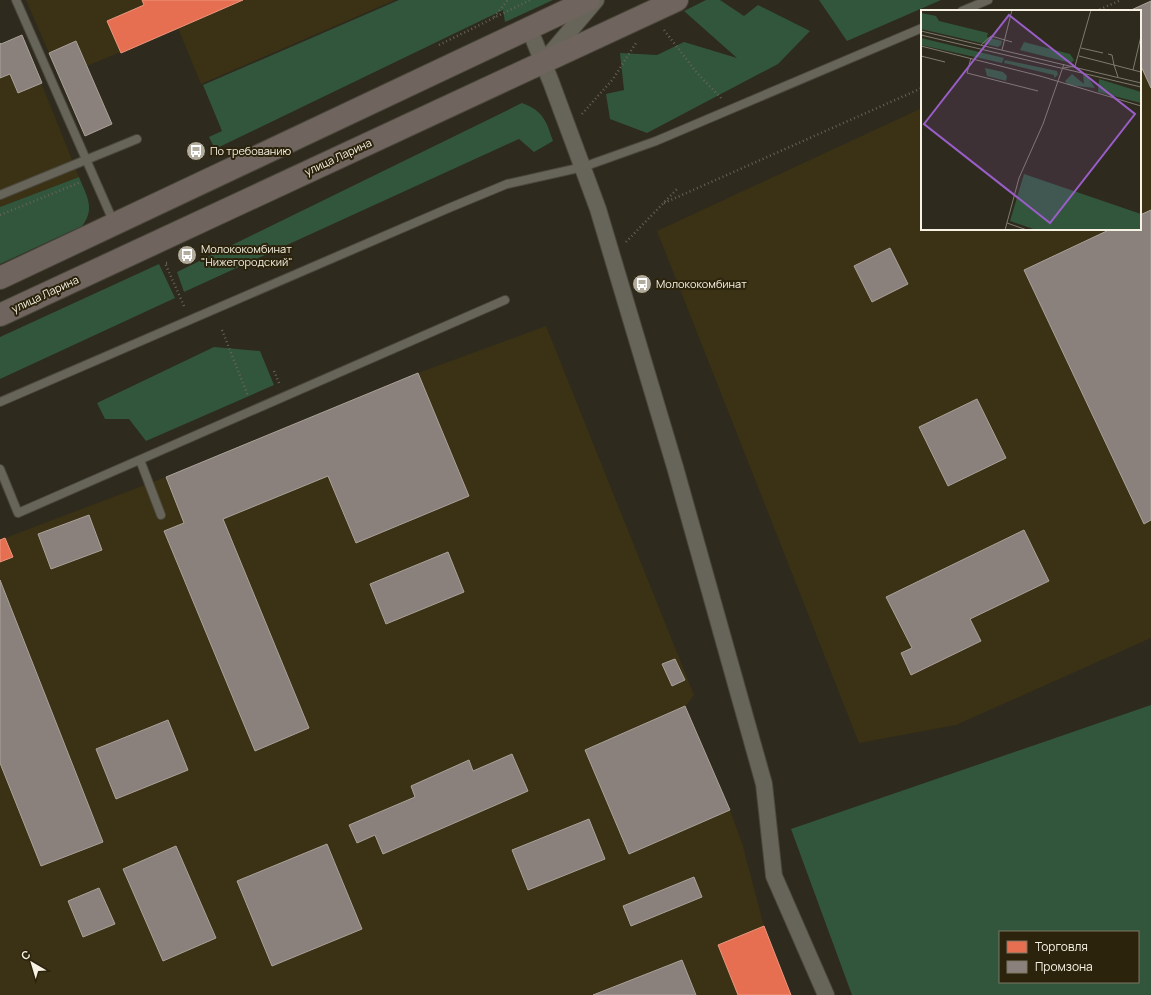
<svg xmlns="http://www.w3.org/2000/svg" width="1151" height="995" viewBox="0 0 1151 995" font-family="Manrope,sans-serif">
  <style>
    .built { fill: #3b3115 }
    .green { fill: #32563c; fill-rule: evenodd }
    .shops { fill: #e76f51; stroke: #ec967d }
    .industry { fill: #8a817c; stroke: #aba39b }
    .lines { fill: none; stroke-linecap: round; stroke-linejoin: round }
    .service-casing { stroke: #4b473d; stroke-width: 10 }
    .minor-casing { stroke: #4b473d; stroke-width: 18 }
    .primary-casing { stroke: #4b473d; stroke-width: 24 }
    .path { stroke: #666359; stroke-width: 2.5; stroke-dasharray: 1 3; stroke-linecap: butt }
    .service { stroke: #67645a; stroke-width: 8 }
    .minor { stroke: #67645a; stroke-width: 16 }
    .primary { stroke: #6f655e; stroke-width: 22 }
    .labels { text-anchor: middle; stroke-width: 4; stroke-linejoin: round; paint-order: stroke }
    .poi-label { font-size: 11px; fill: #f7f2e4; stroke: #2b230c; text-anchor: start }
    .street-label { font-size: 11px; fill: #f7f2e4; stroke: #2b230c }
    .inset-road { fill: none; stroke: #7e7a6d; stroke-width: 1 }
    .view { fill: #9a5ec8; fill-opacity: 0.15; stroke: #9a5ec8; stroke-width: 2 }
    .inset-edge { fill: none; stroke: #f7f2e4; stroke-width: 2 }
  </style>
  <rect width="100%" height="100%" fill="#2e2a1d"/>
  <path class="built" d="M26,0H395L201,84L178,28L87,66L76,41L49,53Z
    M1151,1V638L956,725L859,743L657,231L922,108V229H1140V11H1129Z
    M22,35L79,177L0,207V43L1,44Z
    M546,326L694,695L685,707L730,810L742,843L764,926L791,995H0V540L166,477L418,373Z"/>
  <path class="green" d="M399,0H553L505,22L503,10L215,149L209,137L222,131L203,85Z
    M706,0H720L744,16L758,5L810,31L778,64L647,133L610,119L606,94L624,90L620,53L657,55L684,42L737,58L684,11Z
    M819,0H941L847,41Z
    M522,103C543,111 546,120 553,141L534,152L519,139L184,292L177,272Z
    M79,177C86,195 96,208 82,226L0,264V207Z
    M159,264L175,298L0,379V337Z
    M214,347L260,351L274,385L146,441L129,419H105L97,403Z
    M1151,705V995H852L791,829ZM1000,932H1138V982H1000Z"/>
  <path class="shops" d="M142,0H243L121,53L107,21L144,5Z
    M5,538L13,557L0,562V540Z
    M764,926L791,995H738L718,945Z"/>
  <path class="industry" d="M1151,1V88L1140,64V11H1129Z
    M22,35L42,83L18,93L10,74L0,78V43L1,44Z
    M76,41L112,124L85,136L49,53Z
    M1151,210V520L1144,524L1024,270L1111,229H1140V215Z
    M890,248L908,284L872,302L854,266Z
    M418,373L469,496L356,543L328,476L223,519L309,728L255,751L164,531L184,523L166,477Z
    M977,399L1006,458L948,486L919,427Z
    M89,515L102,550L51,569L38,534Z
    M1024,530L1049,581L970,619L981,641L911,675L901,653L912,648L886,597Z
    M448,552L464,592L386,624L370,584Z
    M0,580L103,842L41,866L0,763Z
    M675,659L685,680L672,686L662,664Z
    M685,706L730,810L629,854L585,750Z
    M168,720L188,770L116,799L96,749Z
    M512,754L528,791L383,854L375,835L357,843L349,825L415,797L411,786L469,760L473,771Z
    M589,819L605,859L528,890L512,850Z
    M327,844L362,929L272,966L237,881Z
    M176,846L216,938L163,961L123,869Z
    M694,877L702,897L631,926L623,906Z
    M99,888L115,924L83,937L68,901Z
    M682,960L696,995H593Z"/>
  <g class="lines">
    <defs>
      <path id="service" d="M16,0L114,223
        M962,11L988,0
        M0,195L137,139
        M0,402L449,208L507,184L583,167L656,141L922,28
        M140,460L161,515
        M0,469L18,513L505,300"/>
      <path id="minor" d="M529,28L551,82L598,209L675,467L764,784L774,876L826,995
        M545,60L596,0"/>
      <path id="primary" d="M0,278L589,0
        M0,315L677,0"/>
    </defs>
    <use href="#service" class="service-casing"/>
    <use href="#minor" class="minor-casing"/>
    <use href="#primary" class="primary-casing"/>
    <path class="path" d="M1096,11L1121,0
      M494,17L508,0
      M664,30L697,73L721,98
      M439,45L530,0
      M582,114L613,79L636,43
      M664,203L922,88
      M0,215L81,182
      M626,242L677,189
      M167,263H165L184,306
      M222,330L248,396
      M274,371L279,383"/>
    <use href="#service" class="service"/>
    <use href="#minor" class="minor"/>
    <use href="#primary" class="primary"/>
  </g>
  <defs>
    <symbol id="bus-disc" viewBox="-11 -11 22 22"><circle r="9.5" fill="#b1ac9e" stroke="#2b230c"/><path d="M-5-6H5V4H4V6H2V4H-2V6H-4V4H-5ZM-3.5-4V0h7V-4ZM-3.5 1.2v1.5H-2V1.2ZM2 1.2v1.5H3.5V1.2Z" fill="#fff"/></symbol>
  </defs>
  <g fill-rule="evenodd">
    <use href="#bus-disc" x="185" y="140" width="22" height="22"/>
    <use href="#bus-disc" x="176" y="244" width="22" height="22"/>
    <use href="#bus-disc" x="631" y="273" width="22" height="22"/>
  </g>
  <g class="labels">
    <g class="poi-label">
      <text x="210" y="155">По требованию</text>
      <text x="201" y="253">Молококомбинат<tspan x="201" dy="13">"Нижегородский"</tspan></text>
      <text x="656" y="288">Молококомбинат</text>
    </g>
    <g class="street-label">
      <text transform="translate(338 157) rotate(-25)" y="4">улица Ларина</text>
      <text transform="translate(45 294) rotate(-25)" y="4">улица Ларина</text>
    </g>
  </g>
  <g transform="translate(921 10)">
    <rect width="220" height="220" fill="#2e2a1d"/>
    <path d="M0,3L15,6L18,11L67,23L66,27L81,31L80,35L77,37L0,19ZM0,28L83,48L81,53L0,35ZM103,32L149,44L153,50L150,53L99,40ZM84,50L136,61L137,65L133,68V65L83,53ZM64,58L82,62L86,66L85,71L66,66ZM151,64L163,74L162,65L166,66L174,78L147,75L144,71ZM178,69L220,82V93L177,82ZM103,164L220,204V220H115L89,211Z" fill="#32563c"/>
    <path class="inset-road" d="M0,21L220,73M0,25L220,77M60,35L70,26L91,32M0,36L119,66L220,96M160,38L182,43M81,40L91,0M187,44L191,45L193,55L220,62M0,46L24,52M158,46L193,55L197,67M50,48L46,63L117,81M142,58L154,56L170,0M212,60L220,26M86,213L106,220M84,220L98,168L122,114L143,54"/>
    <path class="view" d="M88,5L214,104L129,213L3,114Z"/>
    <rect width="220" height="220" class="inset-edge"/>
  </g>
  <rect x="999" y="931" width="140" height="52" fill="#2b230c" stroke="#7d7662"/>
  <rect x="1007" y="941" width="20" height="12" fill="#e76f51" stroke="#7d7662"/>
  <text x="1035" y="951" font-size="12" fill="#f7f2e4">Торговля</text>
  <rect x="1007" y="961" width="20" height="12" fill="#8a817c" stroke="#7d7662"/>
  <text x="1035" y="971" font-size="12" fill="#f7f2e4">Промзона</text>
  <g transform="translate(32 963) rotate(322)" stroke="#2b230c" stroke-width="3" paint-order="stroke">
  <path d="M0-3L7 15L0 10L-7 15Z" fill="#f7f2e4"/>
  <text y="-6" font-size="11" font-weight="bold" text-anchor="middle" fill="#f7f2e4">С</text>
  </g>
</svg>
